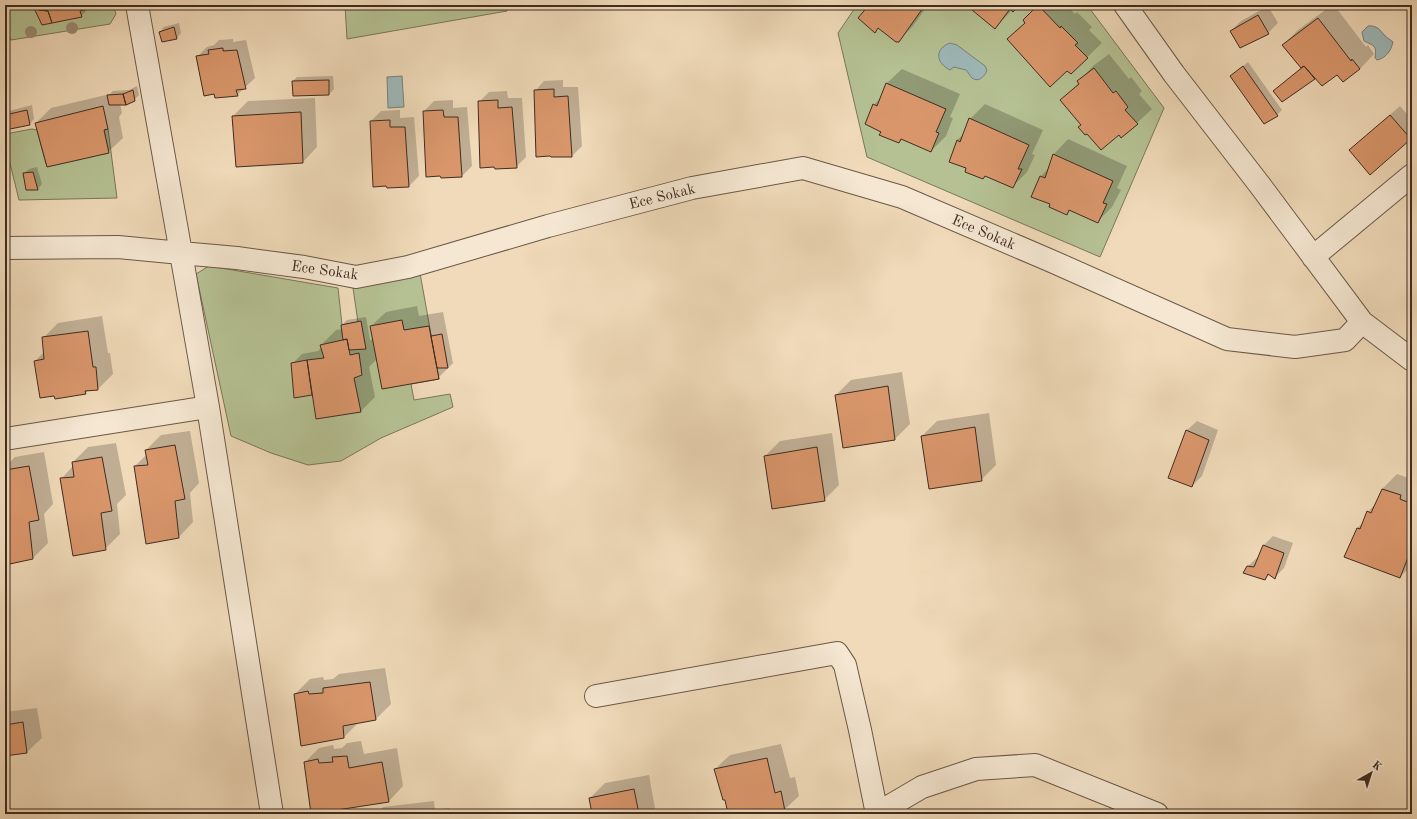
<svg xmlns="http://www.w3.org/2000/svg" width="1417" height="819" viewBox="0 0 1417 819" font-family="'Old Standard TT',serif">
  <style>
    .green { fill: #b5c193; stroke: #7a765a }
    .water { fill: #9db8b8; stroke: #77807c }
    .shadow { fill: #0003 }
    .building { fill: #d9966b; stroke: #3f2c21 }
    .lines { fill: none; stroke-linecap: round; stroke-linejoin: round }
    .minor-casing { stroke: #6b5847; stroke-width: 24 }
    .minor { stroke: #f5e7d2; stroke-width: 22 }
    .tree { fill: #9c8b72 }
    .labels { text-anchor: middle; stroke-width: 3; stroke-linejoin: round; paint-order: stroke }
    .street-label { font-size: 15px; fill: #3f2c21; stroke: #f5e7d2 }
  </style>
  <rect width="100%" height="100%" fill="#f0dab9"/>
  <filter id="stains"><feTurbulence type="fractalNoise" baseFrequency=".005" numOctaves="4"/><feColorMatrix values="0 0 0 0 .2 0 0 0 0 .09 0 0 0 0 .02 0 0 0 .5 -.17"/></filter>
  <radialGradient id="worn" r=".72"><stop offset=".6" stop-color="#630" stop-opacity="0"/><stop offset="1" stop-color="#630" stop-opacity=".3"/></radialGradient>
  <path class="green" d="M5,5H113L116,14L110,24L11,40L5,26Z
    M345,5H505L507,11L347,39Z
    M857,5H1087L1164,108L1100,257L867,157L838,33Z
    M32,129L37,130L46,164L108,153L104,130L108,129L117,198L19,200L5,143V134Z
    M209,266L338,288L342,325L358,322L353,288L420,273L439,379L411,384L414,400L450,394L453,407L381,438L341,461L308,465L271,453L231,436L196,274Z"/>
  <path class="water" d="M1368,26C1377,25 1380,30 1385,36C1387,38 1391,40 1393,42C1391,51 1386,58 1377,60L1375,58C1377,45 1374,46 1364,41L1362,32Z
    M950,43L957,45L985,66L987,70C985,76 979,83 972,78C970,76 968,72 966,70L954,67L950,70C936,63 934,49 950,43Z
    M402,76L404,107L388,108L387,77Z"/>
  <path class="shadow" d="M34,5H93L81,16L43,23Z
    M870,5H928L913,26L898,41Z
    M967,5H1019L1013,11L1012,10L995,28Z
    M1039,5H1067L1075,14L1077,12L1092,27L1089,30L1102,43L1071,73L1009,39L1026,22L1024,20Z
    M1332,5H1334L1366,47L1368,45L1374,54L1360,69L1315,78L1283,101L1274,91L1302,68L1283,45L1298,30Z
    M1268,6L1278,23L1268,33L1231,31L1241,21Z
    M7,14V31L5,33V15Z
    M179,23L181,33L177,38L160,32L164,27Z
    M233,39V42L246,40L255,78L237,95L197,57L207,47L214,45L219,40Z
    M1109,54L1129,79L1131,77L1142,91L1139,94L1152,109L1137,123L1119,134L1082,124L1061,100L1079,83V81L1093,66Z
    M1248,62L1282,110L1277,115L1231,76Z
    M902,69L960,94L950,117L953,118L946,136L931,151L903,139L899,142L882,131L874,105L881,97L887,83Z
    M333,76L334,89L329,94L294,95L293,81L297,77Z
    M563,80V87H578L582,146L572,156H552L535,91L544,81Z
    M137,86L139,95L134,100L120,104L122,113L119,117L123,138L108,152L36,123L51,108L110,94L113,91L129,90Z
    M507,91L508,98H522L526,157L516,167L479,102L489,92Z
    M315,98L317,147L303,162L233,116L248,101Z
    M453,100V108L467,107L472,166L462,176L424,111L434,101Z
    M985,104L1043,130L1032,154L1035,155L1027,172L1013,186L950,161L957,140L965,133L970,119Z
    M32,105L34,119L30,124L5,129V112Z
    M1400,106L1412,120V137L1370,174L1350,150Z
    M400,110V118L414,117L419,176L409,186L371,121L381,111Z
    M1068,139L1127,166L1117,188L1121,190L1112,207L1097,222L1070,210L1067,214L1051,204L1033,196L1041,176L1049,168L1054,154Z
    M37,167L42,184L38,189H27L24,173L29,169Z
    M417,306L419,316L443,312L453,363L438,378L377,359L369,367L375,397L360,412L313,394L295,396L292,364L302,354L318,351L322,347L321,345L336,330L343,329L342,325L347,320L366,317L370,340L373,339L371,326L386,312Z
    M102,316L108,353H110L113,374L98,389L89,390L85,393L35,361L45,351L43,338L58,323Z
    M902,372L910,424L895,439L836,395L851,380Z
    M989,413L996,465L981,480L922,436L937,421Z
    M1197,421L1218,430L1202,476L1192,486L1187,430Z
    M190,431L199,483L190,493L193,522L179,537L135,466L147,454L146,450L161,435Z
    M832,433L839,485L824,500L765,456L780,441Z
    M116,443L126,495L117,504L120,534L105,549L62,478L73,466V462L88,447Z
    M44,452L53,504L44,514L48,543L33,558L5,564V467L15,457Z
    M1397,474L1412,479V565L1400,577L1357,528L1364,522L1368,512L1376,503L1382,489Z
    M1273,536L1293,543L1284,568L1275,577L1270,574L1265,579L1248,566L1259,556L1263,546Z
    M385,668L391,704L376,719L359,722L343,738L295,694L310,679L323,677L324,680L333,679L339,674Z
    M37,708L42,738L27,752L5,755V712Z
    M361,741L364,754L397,748L403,786L389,801L305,762L319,748L333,745L334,749L342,748L347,743Z
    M781,744L790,778L795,777L799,796L784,810L772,814H729L726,799L715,769L730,755Z
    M649,775L656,814H593L590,798L605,783Z
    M434,801L435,810L449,808L450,814H377L383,807Z"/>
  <path class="building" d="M33,5H89L90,8L80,11L82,17L52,23L48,11L39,10Z
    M869,5H925L899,42H896L878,28L875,33L858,18Z
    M966,5H1019L1013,12L1010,9L995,29Z
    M1038,5L1060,28L1061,26L1078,43L1075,45L1088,58L1071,74L1067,71L1050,87L1007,39L1025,23L1023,20Z
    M33,6L39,10L48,11L52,23L42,25Z
    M1258,15L1269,34L1240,48L1230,31Z
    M1318,18L1351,61L1352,59L1360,69L1343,82L1337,75L1322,86L1304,66L1301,68L1282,45Z
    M174,27L177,39L162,42L159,32Z
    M223,48V51L237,50L246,89L236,90L238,96L215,98L214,94L204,96L196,56L209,54L208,50Z
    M1243,66L1278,116L1264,124L1230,76Z
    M1304,66L1315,79L1282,102L1273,91Z
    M1094,68L1113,93L1116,91L1128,107L1125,110L1138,124L1121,138L1119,135L1101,150L1087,134L1085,135L1078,127L1081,125L1060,100L1079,84L1077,81Z
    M329,80V95L293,96L292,81Z
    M886,83L946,109L936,132L939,133L931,152L901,139L899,143L879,135L881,132L865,124L873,104L877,106Z
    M554,89V97L568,96L572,157H551L550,156L536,157L534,90Z
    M133,90L135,101L126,105L123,94Z
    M123,94L126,105H109L107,95Z
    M498,100V108L512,107L517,168L495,169L494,167L480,168L478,101Z
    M103,106L108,129L104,130L109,153L47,167L35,123Z
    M27,110L30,125L5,130V115Z
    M443,110L444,117H458L462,177L441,178L440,176L426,177L423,111Z
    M301,112L303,163L236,167L232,116Z
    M1390,115L1411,139L1370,175L1349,150Z
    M969,118L1029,145L1018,169H1022L1013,188L985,176L983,179L965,172L966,168L949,162L957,140L960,142Z
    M390,120V127H405L409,187L387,188L386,186L373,187L370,121Z
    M1053,154L1113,181L1103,203L1107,204L1098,223L1069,210L1067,215L1049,207L1050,204L1031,197L1040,176L1045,178Z
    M33,172L38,190H26L23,173Z
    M402,320L404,330L429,326L439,379L382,389L370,326Z
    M361,321L366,349L349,350L347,339L343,340L341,325Z
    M88,331L93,367H96L98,390L85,391L86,394L55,399L54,396L40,398L34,361L44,359L42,337Z
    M442,334L448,368H437L431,336Z
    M347,339L350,355L359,353L362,375L354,378L361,412L316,419L307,360L324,358L320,345Z
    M307,360L312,395L294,398L291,363Z
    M888,386L895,440L843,448L835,395Z
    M975,427L982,481L929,489L921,436Z
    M1186,430L1209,440L1192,487L1168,478Z
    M175,445L185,499L175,501L179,538L146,544L134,466L148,465L145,450Z
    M817,447L825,501L772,509L764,456Z
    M102,457L112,511L101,513L106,550L73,556L60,478L74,477L72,462Z
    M29,466L39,520L29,522L33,559L5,565V470Z
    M1382,489L1401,495L1400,499L1412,504V547L1400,578L1344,557L1357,528L1360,529L1367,511L1371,513Z
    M1263,545L1284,553L1275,579L1268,574L1265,580L1243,573L1247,566L1254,567Z
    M370,682L376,720L343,726L344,738L301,746L294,694L308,691L309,694L323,693V688Z
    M23,722L27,753L5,756V725Z
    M347,756L349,768L382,762L389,802L311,814L304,762L318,759L319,763L333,762L332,757Z
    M767,758L775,793L781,791L785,811L772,814H728L725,800H723L714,769Z
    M634,789L639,814H592L589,798Z"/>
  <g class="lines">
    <defs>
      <path id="minor" d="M137,5L181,253L237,258L304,267L356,277L408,267L548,226L692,188L803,168L902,197L1049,260L1227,339L1295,347L1345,340L1362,322
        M1125,5L1174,74L1259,184L1362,322L1412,360
        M5,248L118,247L181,253L208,407L272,814
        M1313,257L1412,175
        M5,439L208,407
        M596,696L837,653L845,665L860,730L877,814
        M876,814L922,787L976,769L1035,765L1157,814"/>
    </defs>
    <use href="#minor" class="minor-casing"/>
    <use href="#minor" class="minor"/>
  </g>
  <g class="tree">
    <circle cx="72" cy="28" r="6"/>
    <circle cx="31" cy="32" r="6"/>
  </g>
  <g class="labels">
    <g class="street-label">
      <text transform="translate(662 196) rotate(-14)" y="5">Ece Sokak</text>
      <text transform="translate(984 232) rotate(23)" y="5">Ece Sokak</text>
      <text transform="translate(325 270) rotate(8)" y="5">Ece Sokak</text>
    </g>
  </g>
  <rect width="1417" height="819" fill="none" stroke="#f0dab9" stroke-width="20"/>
  <rect x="6" y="6" width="1405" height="807" fill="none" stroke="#3f2c21" stroke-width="2"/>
  <rect x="10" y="10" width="1397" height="799" fill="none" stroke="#3f2c21"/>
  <g transform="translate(1371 773) rotate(39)" stroke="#f5e7d2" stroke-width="3" paint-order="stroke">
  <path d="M0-3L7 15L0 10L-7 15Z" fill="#3f2c21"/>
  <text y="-6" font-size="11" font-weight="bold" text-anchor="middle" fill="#3f2c21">K</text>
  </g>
  <rect width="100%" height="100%" filter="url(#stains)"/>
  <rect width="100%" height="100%" fill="url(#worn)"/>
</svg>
